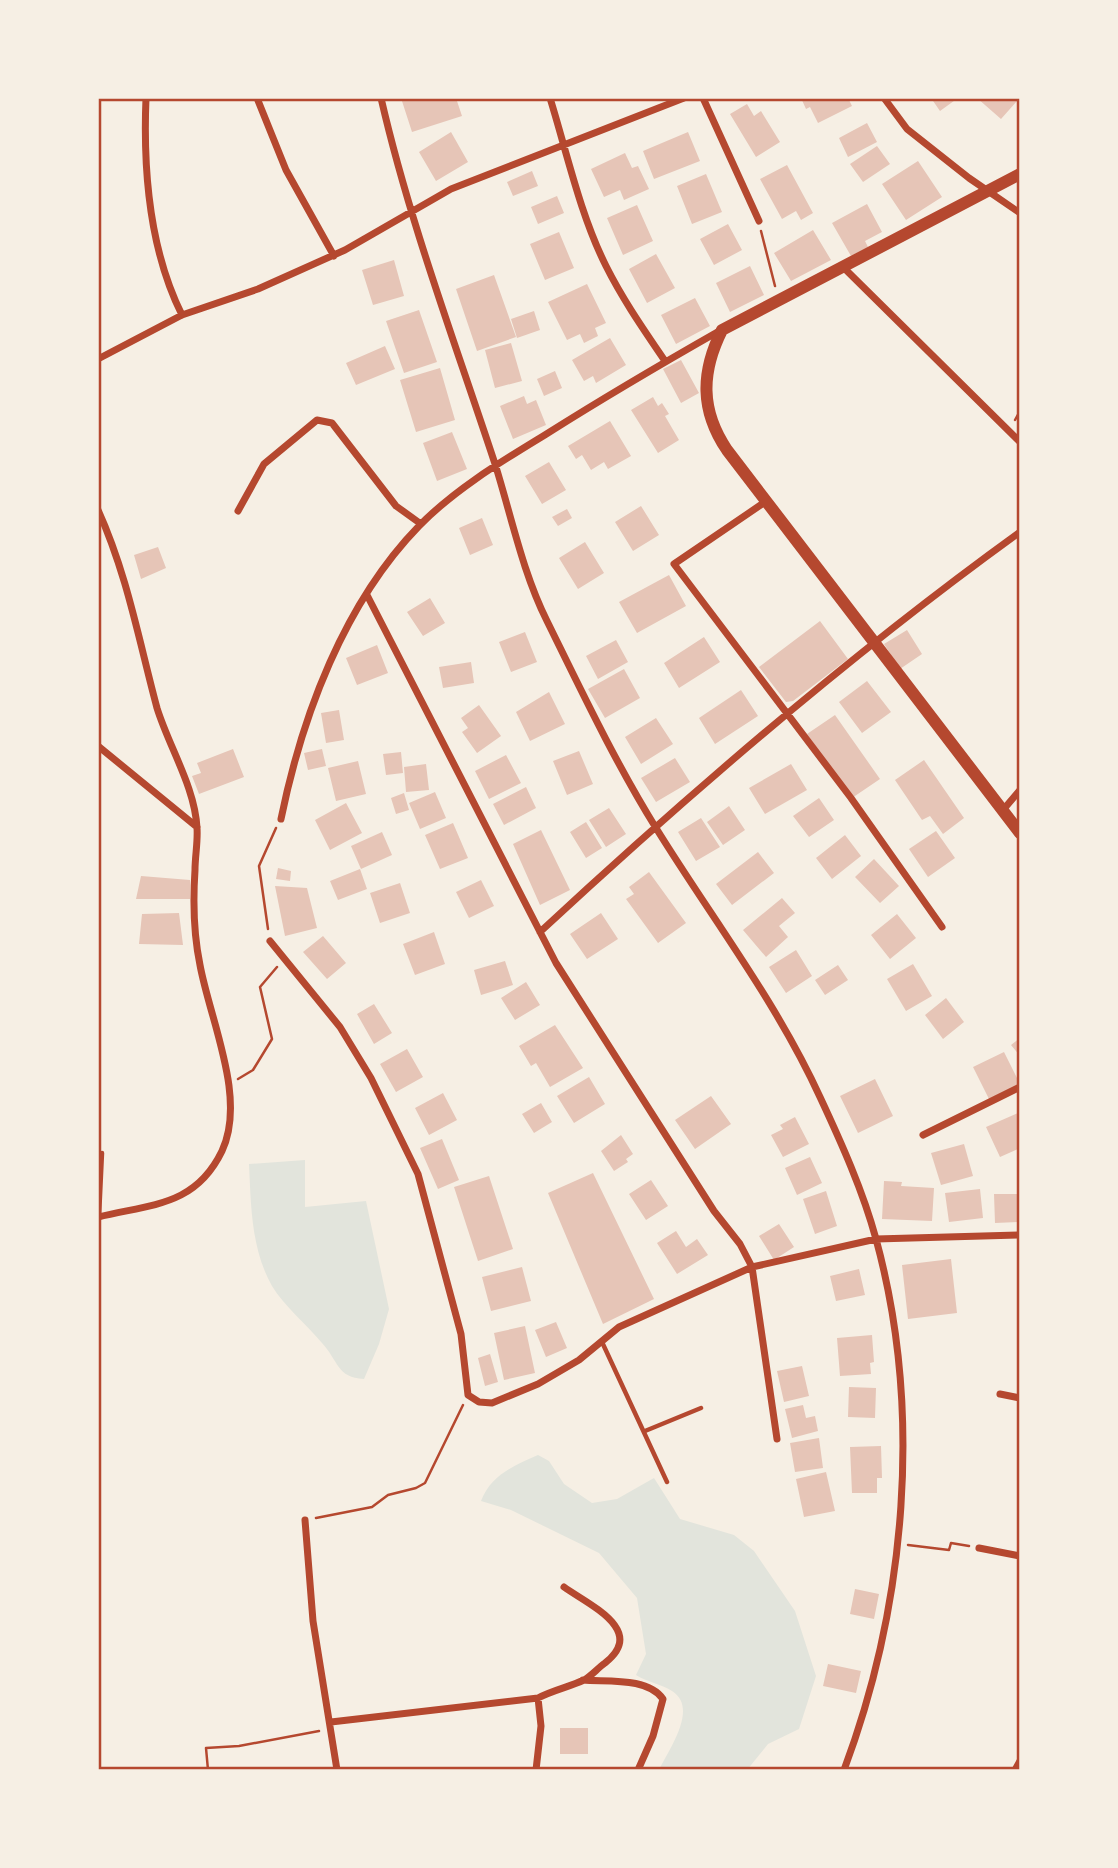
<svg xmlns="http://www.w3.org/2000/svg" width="1118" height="1868" viewBox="0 0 1118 1868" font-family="'Fira Sans',sans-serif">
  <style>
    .green { fill: #e2e4dc }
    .building { fill: #e6c5b7 }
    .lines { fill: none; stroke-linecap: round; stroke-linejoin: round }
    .path { stroke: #b5482f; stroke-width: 2.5 }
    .service { stroke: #b5482f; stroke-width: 4.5 }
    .minor { stroke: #b5482f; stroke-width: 7 }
    .tertiary { stroke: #b5482f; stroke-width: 12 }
    .neatline { fill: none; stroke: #b5482f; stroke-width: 2.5 }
  </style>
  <rect width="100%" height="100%" fill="#f6efe4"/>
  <path class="green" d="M305,1160V1207L366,1201L389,1309L379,1344L364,1379C337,1378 338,1360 322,1343C307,1325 284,1306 272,1286C251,1249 251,1205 249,1164Z
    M538,1455L549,1461L564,1484L592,1503L617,1499L654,1478L680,1519L734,1535L754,1551L795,1611L816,1676L799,1729L768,1744L747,1770H659C669,1749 699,1708 672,1691C661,1684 647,1682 636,1675L646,1654L637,1598L599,1553L511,1510L481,1501C491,1475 513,1466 538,1455Z"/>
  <path class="building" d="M401,98H456L462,116L412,132Z
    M801,98H848L852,106L818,123L810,107L806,109Z
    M931,98H958L940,111Z
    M977,98H1013L1017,101L1001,119Z
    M747,104L754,116L761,111L780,142L756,157L730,114Z
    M867,123L877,142L848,157L839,138Z
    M451,132L468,162L436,181L419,152Z
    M688,132L700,161L654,179L643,151Z
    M877,146L890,164L863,182L850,164Z
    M625,153L632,168L638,166L649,189L624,200L620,190L604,197L591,169Z
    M918,161L942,197L906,220L882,184Z
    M787,165L813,213L801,220L796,211L782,219L760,179Z
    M532,171L538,186L513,196L507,182Z
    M706,174L722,212L692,224L677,186Z
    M557,196L564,213L538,224L531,207Z
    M867,204L882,232L865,241L868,247L851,256L832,223Z
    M637,205L653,241L623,255L607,218Z
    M728,224L742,250L714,265L700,239Z
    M813,230L831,260L791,281L774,253Z
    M559,232L574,268L545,280L530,244Z
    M656,254L675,288L647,303L629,269Z
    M394,260L404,296L373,305L362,270Z
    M750,266L764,295L730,312L716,283Z
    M494,275L516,337L477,351L456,289Z
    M587,284L606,323L595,328L598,336L584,343L580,334L567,340L548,302Z
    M695,298L710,326L676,344L661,315Z
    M419,310L437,362L404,373L386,321Z
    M534,311L540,330L517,338L511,319Z
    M610,338L626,365L596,383L593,376L584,381L572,360Z
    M511,343L522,381L495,388L485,350Z
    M385,346L395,369L356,385L346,363Z
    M681,360L699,393L681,403L663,369Z
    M440,368L455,420L416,432L400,380Z
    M555,371L562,388L544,396L537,379Z
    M524,396L527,404L536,400L546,425L513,439L500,406Z
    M653,397L658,406L662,403L669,414L665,416L679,440L658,453L631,410Z
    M610,421L631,456L608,469L604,462L591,470L582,455L576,459L568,446Z
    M452,432L467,469L437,481L423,443Z
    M549,462L566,490L542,504L525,476Z
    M641,506L659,535L633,551L615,522Z
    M567,509L572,518L558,526L552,517Z
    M482,518L493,545L470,555L459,528Z
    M585,542L604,573L578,589L559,558Z
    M158,547L166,568L141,579L134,555Z
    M669,575L686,606L637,633L619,602Z
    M430,598L445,623L423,636L407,612Z
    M820,621L848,659L793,701L786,702L759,667Z
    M907,630L922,654L900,669L884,644Z
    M525,632L537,662L511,672L499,642Z
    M704,637L720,662L679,688L664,663Z
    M616,640L628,662L598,679L586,656Z
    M377,645L388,673L357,685L346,658Z
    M471,662L474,683L443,688L439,667Z
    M624,669L640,698L605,718L588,689Z
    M867,681L891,712L862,733L839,702Z
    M741,690L758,716L715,744L699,718Z
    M549,692L565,724L530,741L516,712Z
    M479,705L501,736L477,753L462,732L468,728L461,718Z
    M339,710L344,740L326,743L321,713Z
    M835,715L880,779L852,798L807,734Z
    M656,718L673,744L641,764L625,737Z
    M233,749L244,777L199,794L192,776L201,773L197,763Z
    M322,749L326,766L308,770L304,753Z
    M579,751L593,784L567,795L553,761Z
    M401,752L403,773L386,775L383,754Z
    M506,755L521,783L489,799L475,771Z
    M675,758L690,782L656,802L641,778Z
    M924,760L964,818L943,834L930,816L922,820L895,780Z
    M358,761L366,794L336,801L328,768Z
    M426,764L429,790L406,792L404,767Z
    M791,764L807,790L765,814L749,788Z
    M526,787L536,808L504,825L493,804Z
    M435,792L446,818L420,829L409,803Z
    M404,793L409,810L396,814L391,798Z
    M819,798L834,820L809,837L793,816Z
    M346,803L362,833L330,850L315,820Z
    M729,806L745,830L723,845L707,822Z
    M609,808L626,834L606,847L589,820Z
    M701,818L720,847L696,861L678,832Z
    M586,822L602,848L586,858L570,832Z
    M453,823L468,858L440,869L425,835Z
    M541,830L570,890L540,905L513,844Z
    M936,831L955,858L928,877L909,849Z
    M382,832L392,855L361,869L351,846Z
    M845,835L861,856L832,879L816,858Z
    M758,852L774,873L732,905L716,884Z
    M874,859L899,886L880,903L855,877Z
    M278,868L291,871L290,881L276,879Z
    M360,869L367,889L338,900L330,881Z
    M649,872L686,923L658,943L626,899L634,894L629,887Z
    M141,876L190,880V899H136Z
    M481,880L494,906L469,918L456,892Z
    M400,883L410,913L380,923L370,893Z
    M275,886L307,888L317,928L285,936Z
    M782,898L795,913L779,926L788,937L766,957L743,930Z
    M179,913L183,945L139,944L142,914Z
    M601,913L618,939L587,959L570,934Z
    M897,914L916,938L890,959L871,935Z
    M434,932L445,964L415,975L403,944Z
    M323,936L346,963L327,979L303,952Z
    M796,950L812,976L786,993L769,967Z
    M505,961L513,985L481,995L474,970Z
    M913,964L932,996L906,1011L887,979Z
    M838,965L848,980L825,995L815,980Z
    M526,982L540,1005L515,1020L501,998Z
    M946,998L964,1022L943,1039L925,1015Z
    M374,1004L392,1033L374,1044L357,1014Z
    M555,1025L583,1068L550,1087L536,1063L531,1066L519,1046Z
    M1020,1038V1056L1011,1045Z
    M407,1049L423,1077L396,1092L380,1064Z
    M1004,1052L1020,1084L989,1099L973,1067Z
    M589,1077L605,1104L574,1123L557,1096Z
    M875,1079L893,1116L858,1133L840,1096Z
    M443,1093L457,1120L429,1135L415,1108Z
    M711,1096L731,1124L695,1149L675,1120Z
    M541,1103L552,1122L534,1133L522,1114Z
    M1020,1112V1148L1000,1157L986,1127Z
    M795,1117L809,1144L783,1157L771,1135L783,1129L780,1125Z
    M621,1135L633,1154L626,1159L628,1162L614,1171L601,1151Z
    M442,1139L459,1180L438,1189L420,1148Z
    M964,1144L973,1176L941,1185L931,1153Z
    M810,1157L822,1183L797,1195L785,1168Z
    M593,1173L654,1299L603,1324L548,1193Z
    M489,1176L513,1249L478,1261L454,1187Z
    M651,1180L668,1206L646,1220L629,1194Z
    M884,1181L902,1182L901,1186L934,1188L932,1221L882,1219Z
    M980,1189L983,1218L949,1222L945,1193Z
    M826,1191L837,1226L815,1234L803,1199Z
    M994,1194H1020V1222L995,1223Z
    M779,1224L794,1247L774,1260L759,1236Z
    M676,1231L686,1247L697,1239L708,1255L677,1274L657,1243Z
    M951,1259L957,1313L908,1319L902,1265Z
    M522,1267L531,1301L491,1311L482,1277Z
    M859,1269L865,1295L836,1301L830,1276Z
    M556,1322L567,1348L546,1357L535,1330Z
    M525,1326L535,1373L504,1380L494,1333Z
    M872,1335L874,1362L870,1363L871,1374L840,1376L837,1338Z
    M490,1354L498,1382L485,1386L478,1358Z
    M802,1366L809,1396L784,1402L777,1371Z
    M849,1387L876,1388L875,1418L848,1417Z
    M803,1405L806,1418L815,1416L818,1431L792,1438L785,1409Z
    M819,1438L823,1468L795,1472L790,1443Z
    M881,1446L882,1478H877V1493H852L850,1447Z
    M826,1472L835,1511L804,1517L796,1479Z
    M855,1589L879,1594L874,1619L850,1614Z
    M828,1664L861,1671L856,1693L823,1686Z
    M560,1728H588V1754H560Z"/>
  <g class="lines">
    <path class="path" d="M761,231L775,286
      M1015,420L1020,411
      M268,929L259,866L276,828
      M238,1079L253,1070L272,1039L260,987L277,967
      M316,1518L372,1507L388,1495L416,1488L425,1483L463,1405
      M908,1545L949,1550L951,1543L969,1546
      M208,1770L206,1748L239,1746L319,1731"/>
    <path class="service" d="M99,1217L102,1153
      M602,1342L667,1482
      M645,1431L701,1408"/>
    <path class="minor" d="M146,98C143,171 149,249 182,315
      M257,98L286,170L334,256
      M381,98C410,224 456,345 496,467C512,519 523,573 547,621C581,690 615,762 656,828C711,917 776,1001 820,1097C841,1142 863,1191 876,1239C923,1411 906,1604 844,1770
      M550,98C567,153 580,214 606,266C623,300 644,330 665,361
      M703,98L759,221
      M884,98L907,129L969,178L1020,213
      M844,268L1020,442
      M98,359L182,315L258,289L345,250L451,189L684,98
      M765,502L674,564L851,798L942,927
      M98,510C127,574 139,641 157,708C169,747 195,787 197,828C198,842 195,856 195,870C193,900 194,936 200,965C210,1020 247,1098 222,1151C195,1207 150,1204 98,1217
      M238,511L264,464L317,420L332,423L396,506L421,524
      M367,595L556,963L714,1211L740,1244L752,1267L777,1439
      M98,746L197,827
      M1003,810L1020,790
      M281,819C302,716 344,603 419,526C456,488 504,460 548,433C605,397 663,363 721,330
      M540,932C693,790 851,654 1020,532
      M270,941L340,1027L371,1078L418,1174L461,1334L468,1395L479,1402L492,1403L538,1384L579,1360L619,1327L752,1267L876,1239L1020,1235
      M923,1135L1020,1087
      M1000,1394L1020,1398
      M305,1520L313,1621L337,1770
      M979,1548L1020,1556
      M583,1680C607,1682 648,1677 663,1699L653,1736L638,1770
      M538,1698C553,1690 569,1687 584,1680C591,1676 598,1668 605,1663C647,1630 589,1605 564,1587
      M331,1722L538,1698L541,1726L536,1770
      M1015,1770L1020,1761"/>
    <path class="tertiary" d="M1020,174L722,330C701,372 700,410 727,450L1020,833"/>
  </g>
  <rect width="1118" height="1868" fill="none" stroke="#f6efe4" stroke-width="200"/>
  <rect x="100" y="100" width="918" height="1668" class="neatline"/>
</svg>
